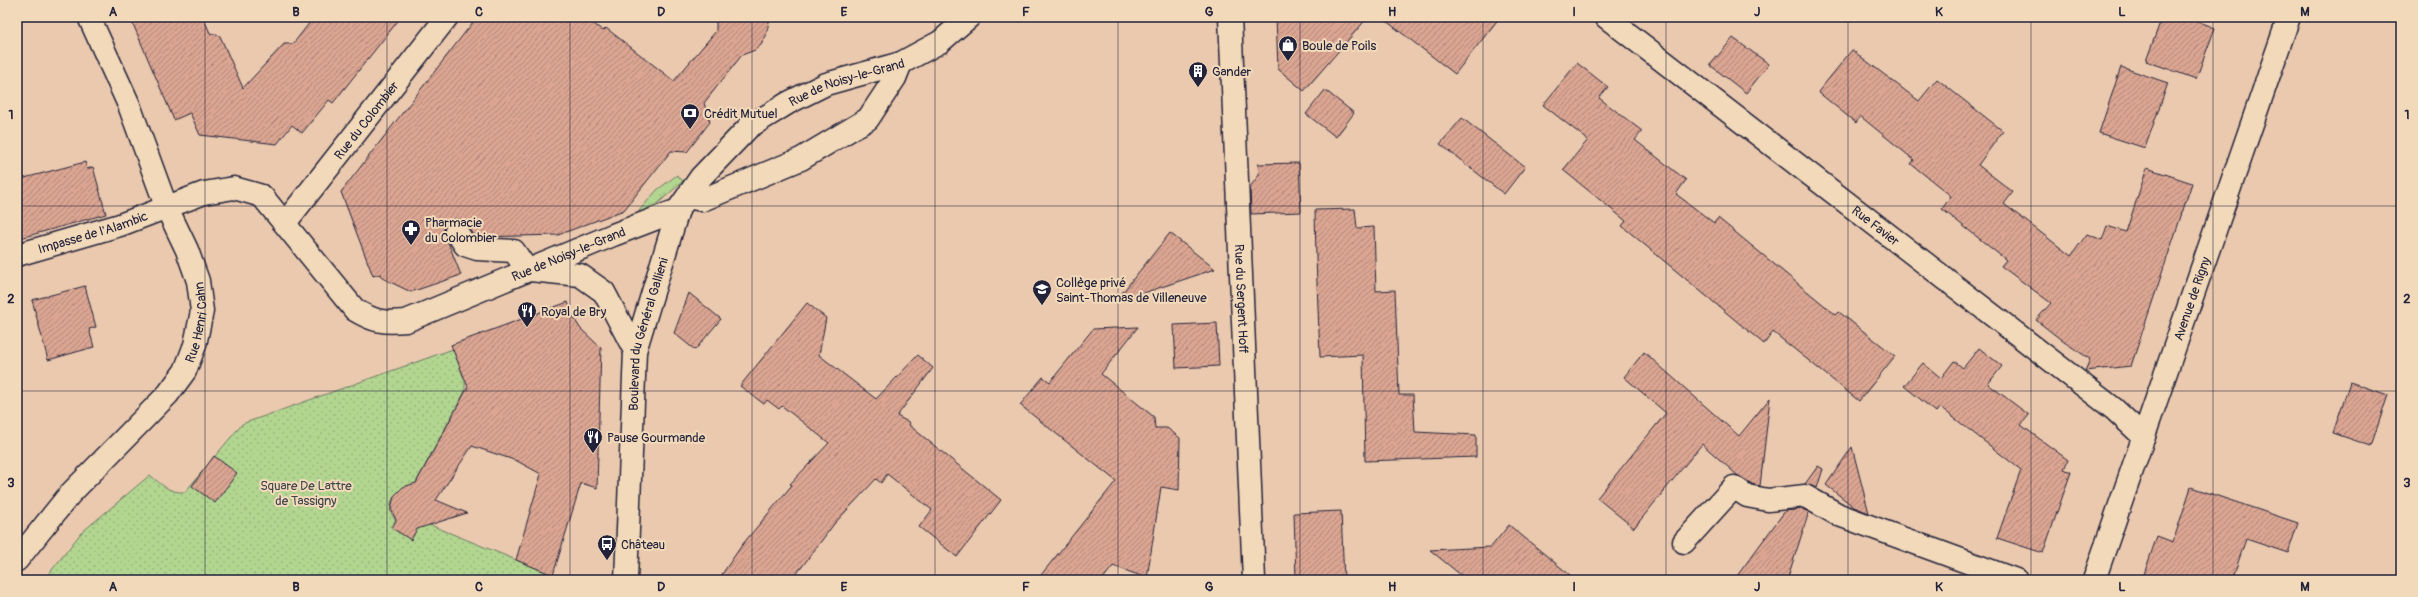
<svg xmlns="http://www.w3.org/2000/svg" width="2418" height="597" viewBox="0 0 2418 597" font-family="Pangolin,sans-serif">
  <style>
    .grass { fill: url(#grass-tufts); stroke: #6a7c66 }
    .park { fill: url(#park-dots); stroke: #6a7c66 }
    .building { fill: url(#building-hatch); stroke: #22223b }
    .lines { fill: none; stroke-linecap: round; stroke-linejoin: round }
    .minor-casing { stroke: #22223b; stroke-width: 25 }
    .major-casing { stroke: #22223b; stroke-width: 25 }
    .minor { stroke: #f2d9ba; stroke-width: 22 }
    .major { stroke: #f2d9ba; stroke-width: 22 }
    .grid { fill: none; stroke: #22223b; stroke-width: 1; stroke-opacity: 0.55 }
    .labels { text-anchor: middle; stroke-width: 4; stroke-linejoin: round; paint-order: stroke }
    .poi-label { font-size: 13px; fill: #22223b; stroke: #f2d9ba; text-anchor: start }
    .street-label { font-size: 13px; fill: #22223b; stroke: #f2d9ba }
    .park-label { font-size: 13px; fill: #3f464c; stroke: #f2d9ba }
    .neatline { fill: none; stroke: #22223b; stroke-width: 1.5 }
    .grid-label { font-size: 13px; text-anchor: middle; font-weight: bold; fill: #22223b }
  </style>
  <defs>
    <pattern id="grass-tufts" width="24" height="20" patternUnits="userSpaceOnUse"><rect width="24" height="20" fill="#b2d590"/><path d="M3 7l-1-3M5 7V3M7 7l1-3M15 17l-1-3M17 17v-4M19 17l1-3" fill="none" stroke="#99b77d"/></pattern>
    <pattern id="park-dots" width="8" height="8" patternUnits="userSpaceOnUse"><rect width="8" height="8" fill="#b2d590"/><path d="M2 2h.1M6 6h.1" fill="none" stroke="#99b77d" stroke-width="1.8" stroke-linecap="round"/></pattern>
    <pattern id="building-hatch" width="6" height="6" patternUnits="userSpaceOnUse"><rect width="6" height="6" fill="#dba592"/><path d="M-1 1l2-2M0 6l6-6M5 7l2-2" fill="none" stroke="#b18678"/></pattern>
  </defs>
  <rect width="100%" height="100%" fill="#ebc9ae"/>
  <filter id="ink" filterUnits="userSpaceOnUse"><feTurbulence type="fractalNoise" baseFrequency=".025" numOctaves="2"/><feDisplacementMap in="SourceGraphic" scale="8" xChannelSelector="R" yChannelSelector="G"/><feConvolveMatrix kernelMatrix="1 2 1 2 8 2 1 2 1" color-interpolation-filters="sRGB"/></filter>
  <g filter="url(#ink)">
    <path class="grass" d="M677,175L683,181L654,207L640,213L639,211L657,190Z"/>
    <path class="park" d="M453,349L465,381V391L415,484C396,487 380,509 399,523C403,526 409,527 414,529L428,524L565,580H44L81,533L150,475C162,485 169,493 185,492L242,424Z"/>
    <path class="building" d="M130,17H203L210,33L220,36L243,88L284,44H293L314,17H401L333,103L329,100L302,133L292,125L277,144L200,135L190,113L174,120Z
      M477,17H585L603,31L606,28L674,81L716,31V17H770L766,36L761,45L755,50L742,55L704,103L710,122L687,152L671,151L624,210L558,235L479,237L473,235L462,220H450L445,225L444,232L461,275L411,292L382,278L380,274L373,276L341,192Z
      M1276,17H1368L1304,91L1278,69Z
      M1381,17H1500L1455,74Z
      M2162,17H2187L2215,28L2196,79L2146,61Z
      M1733,38L1769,64L1746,93L1710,65Z
      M1852,50L1919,101L1937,79L2003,131L1978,165L2013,192L2004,204L2071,256L2087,234L2102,240L2107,226L2126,232L2147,168L2192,183L2131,366L2085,371L2090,359L2064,342L2036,320L2051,303L2001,266L2006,260L1942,209L1951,196L1911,164L1914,160L1860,116L1856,123L1818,92Z
      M1577,63L1608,87L1599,98L1642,131L1635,140L1686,180L1676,194L1714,223L1718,218L1836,315L1839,312L1895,356L1859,401L1773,332L1764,344L1622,226L1626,221L1563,170L1588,140L1543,105Z
      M2121,67L2168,83L2145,148L2099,133Z
      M1325,90L1354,113L1336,137L1306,114Z
      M1462,118L1525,167L1504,194L1440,144Z
      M85,162L87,169L93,167L106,214L17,239V180Z
      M1299,163L1301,212L1251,214L1250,187L1259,175L1258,164Z
      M1355,209L1357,228L1374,227L1376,291L1395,290L1399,395H1413L1415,432L1476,435V457L1365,461L1363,355L1320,357L1316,258L1315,210Z
      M1170,233L1215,269L1114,303Z
      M85,286L96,327L89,329L94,347L48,360L32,300Z
      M689,293L721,319L695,350L674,333Z
      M568,302L572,315L580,328L601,348L597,488L581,483L553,575L516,560L541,474L517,461L472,446L436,500L467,513L417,529L411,540L392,528L396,520L391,509L394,496L403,487L416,483L468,387L451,345Z
      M807,303L826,318L819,355L876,399L918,355L933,368L897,416L910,423L909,425L1001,500L957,557L919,527L932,510L887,474L881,483L876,479L834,524L792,580H718L742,545L792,485L790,484L829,443L782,406L779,409L767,400L764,404L740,386Z
      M1217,323L1219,366L1176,368L1174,325Z
      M1138,327L1101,374L1154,417L1155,428H1167L1180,438L1179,490L1161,487L1147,578L1113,566L1102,580H1037L1116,481L1020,405L1043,377L1050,382L1093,329Z
      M1979,348L2002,366L1988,384L2029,415L2021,425L2068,460L2064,469L2071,472L2043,553L1997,538L2021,470L1940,407L1936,412L1904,386L1923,363L1941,378L1954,361L1963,368Z
      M1644,352L1739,436L1770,398L1760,486L1752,484L1737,475L1702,444L1634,528L1597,498L1666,413L1624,377Z
      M2350,382L2388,395L2371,446L2333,433Z
      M1852,447L1869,513L1854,507L1826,485Z
      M214,456L237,473L215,503L192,486Z
      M1818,466L1823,469L1817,488L1805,484Z
      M2191,487L2298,523L2288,553L2246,539L2232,580H2142L2157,536L2173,542Z
      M1802,509L1809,512L1787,580H1734L1785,511Z
      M1341,511L1344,580H1296L1294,513Z
      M1509,525L1576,580H1467L1430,550L1491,547Z"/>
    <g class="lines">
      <defs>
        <g id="minor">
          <path id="s1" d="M1230,17L1254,580"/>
          <path id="s2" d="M1606,17L2114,409L2144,437"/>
          <path d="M688,197L702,200L801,159L868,119L895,78L901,63"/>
          <path id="s3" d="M285,223L447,17"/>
          <path d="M456,231L465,245L477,249L514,251L527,270"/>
          <path id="s4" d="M17,255L120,225L204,193L234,188L262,196L355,310C375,322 384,323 406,321L613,235L678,210L701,177L749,127L788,103L826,84L901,63L940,42L969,17"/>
          <path d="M530,270L580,275L604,292L635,351"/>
          <path d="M1684,542L1734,487L1747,496L1768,500L1805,496L1839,515L2016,580"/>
          <path id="s5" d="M626,580L635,351L678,210"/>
          <path id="s6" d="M2094,580L2289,17"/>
        </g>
        <g id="major">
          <path id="s7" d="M17,560L70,494L168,394L185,371L195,345L202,311L198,281L187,250L166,206L129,105L89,17"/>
        </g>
      </defs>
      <use href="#minor" class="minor-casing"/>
      <use href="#major" class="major-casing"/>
      <use href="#minor" class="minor"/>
      <use href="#major" class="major"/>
    </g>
  </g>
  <path class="grid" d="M205,17V580M387,17V580M570,17V580M752,17V580M935,17V580M1118,17V580M1300,17V580M1483,17V580M1666,17V580M1848,17V580M2031,17V580M2213,17V580M17,206H2401M17,391H2401"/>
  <defs>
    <symbol id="shop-pin" viewBox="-11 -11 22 30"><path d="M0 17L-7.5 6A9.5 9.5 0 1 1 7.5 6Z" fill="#22223b" stroke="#f2d9ba"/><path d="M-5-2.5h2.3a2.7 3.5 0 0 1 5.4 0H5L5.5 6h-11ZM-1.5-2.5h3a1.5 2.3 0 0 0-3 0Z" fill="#fff"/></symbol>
    <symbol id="building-pin" viewBox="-11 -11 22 30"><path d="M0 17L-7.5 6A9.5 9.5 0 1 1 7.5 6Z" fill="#22223b" stroke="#f2d9ba"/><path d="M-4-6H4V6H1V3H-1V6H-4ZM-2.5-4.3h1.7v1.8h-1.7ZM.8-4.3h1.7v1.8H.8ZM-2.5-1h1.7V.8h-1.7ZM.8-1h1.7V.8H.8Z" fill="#fff"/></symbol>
    <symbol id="bank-pin" viewBox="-11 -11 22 30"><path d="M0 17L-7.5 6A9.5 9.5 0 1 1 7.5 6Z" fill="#22223b" stroke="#f2d9ba"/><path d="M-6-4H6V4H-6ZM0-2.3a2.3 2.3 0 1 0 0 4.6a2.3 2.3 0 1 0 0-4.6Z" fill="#fff"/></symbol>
    <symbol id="pharmacy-pin" viewBox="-11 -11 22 30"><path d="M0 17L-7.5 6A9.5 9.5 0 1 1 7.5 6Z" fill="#22223b" stroke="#f2d9ba"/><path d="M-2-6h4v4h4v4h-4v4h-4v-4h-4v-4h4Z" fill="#fff"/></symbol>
    <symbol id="school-pin" viewBox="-11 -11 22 30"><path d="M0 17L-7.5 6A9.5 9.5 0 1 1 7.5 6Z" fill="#22223b" stroke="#f2d9ba"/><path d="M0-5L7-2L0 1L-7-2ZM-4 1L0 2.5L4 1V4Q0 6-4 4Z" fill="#fff"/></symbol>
    <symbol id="restaurant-pin" viewBox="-11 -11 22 30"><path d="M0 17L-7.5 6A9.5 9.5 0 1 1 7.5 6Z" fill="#22223b" stroke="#f2d9ba"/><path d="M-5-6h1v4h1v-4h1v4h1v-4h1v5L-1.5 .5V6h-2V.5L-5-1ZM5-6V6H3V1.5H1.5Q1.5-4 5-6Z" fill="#fff"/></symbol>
    <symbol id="bus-pin" viewBox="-11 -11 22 30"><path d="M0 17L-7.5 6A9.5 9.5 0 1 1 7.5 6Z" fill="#22223b" stroke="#f2d9ba"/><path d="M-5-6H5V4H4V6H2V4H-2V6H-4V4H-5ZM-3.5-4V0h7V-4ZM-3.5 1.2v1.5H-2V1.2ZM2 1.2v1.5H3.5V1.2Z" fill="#fff"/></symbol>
  </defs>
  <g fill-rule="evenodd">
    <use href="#shop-pin" x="1277" y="34" width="22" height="30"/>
    <use href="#building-pin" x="1187" y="60" width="22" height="30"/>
    <use href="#bank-pin" x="679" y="102" width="22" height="30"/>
    <use href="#pharmacy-pin" x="400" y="218" width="22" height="30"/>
    <use href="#school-pin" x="1031" y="278" width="22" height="30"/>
    <use href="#restaurant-pin" x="516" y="300" width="22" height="30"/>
    <use href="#restaurant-pin" x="582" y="426" width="22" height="30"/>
    <use href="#bus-pin" x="596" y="533" width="22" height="30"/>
  </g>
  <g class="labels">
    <g class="poi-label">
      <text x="1302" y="50">Boule de Poils</text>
      <text x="1212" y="76">Gander</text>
      <text x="704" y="118">Crédit Mutuel</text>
      <text x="425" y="227">Pharmacie<tspan x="425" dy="15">du Colombier</tspan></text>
      <text x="1056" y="287">Collège privé<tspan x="1056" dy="15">Saint-Thomas de Villeneuve</tspan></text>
      <text x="541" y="316">Royal de Bry</text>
      <text x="607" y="442">Pause Gourmande</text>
      <text x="621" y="549">Château</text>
    </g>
    <g class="street-label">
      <text dy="5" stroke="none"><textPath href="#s4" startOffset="969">Rue de Noisy-le-Grand</textPath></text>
      <text dy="5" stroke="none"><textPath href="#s3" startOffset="131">Rue du Colombier</textPath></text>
      <text dy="5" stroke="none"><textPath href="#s2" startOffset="341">Rue Favier</textPath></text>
      <text dy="5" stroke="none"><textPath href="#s4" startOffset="79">Impasse de l'Alambic</textPath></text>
      <text dy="5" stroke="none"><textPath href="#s4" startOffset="633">Rue de Noisy-le-Grand</textPath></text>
      <text dy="5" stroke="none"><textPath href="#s1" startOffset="282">Rue du Sergent Hoff</textPath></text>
      <text dy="5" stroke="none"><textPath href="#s6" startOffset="298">Avenue de Rigny</textPath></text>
      <text dy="5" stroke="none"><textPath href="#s7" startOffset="304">Rue Henri Cahn</textPath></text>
      <text dy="5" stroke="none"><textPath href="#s5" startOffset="248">Boulevard du Général Gallieni</textPath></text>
    </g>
    <g class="park-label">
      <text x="306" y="490">Square De Lattre<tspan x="306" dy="15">de Tassigny</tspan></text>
    </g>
  </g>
  <rect width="2418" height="597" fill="none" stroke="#f2d9ba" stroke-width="44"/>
  <rect x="22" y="22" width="2374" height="553" class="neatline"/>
  <g class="grid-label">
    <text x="113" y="16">A</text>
    <text x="296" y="16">B</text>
    <text x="479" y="16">C</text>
    <text x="661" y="16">D</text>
    <text x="844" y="16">E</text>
    <text x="1026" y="16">F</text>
    <text x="1209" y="16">G</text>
    <text x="1392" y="16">H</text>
    <text x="1574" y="16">I</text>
    <text x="1757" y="16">J</text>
    <text x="1939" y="16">K</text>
    <text x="2122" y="16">L</text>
    <text x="2305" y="16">M</text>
    <text x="11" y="119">1</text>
    <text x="2407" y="119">1</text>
    <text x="11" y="303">2</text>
    <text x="2407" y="303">2</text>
    <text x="11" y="487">3</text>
    <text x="2407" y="487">3</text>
    <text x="113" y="591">A</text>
    <text x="296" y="591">B</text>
    <text x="479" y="591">C</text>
    <text x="661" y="591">D</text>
    <text x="844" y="591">E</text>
    <text x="1026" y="591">F</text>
    <text x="1209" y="591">G</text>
    <text x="1392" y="591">H</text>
    <text x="1574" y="591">I</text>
    <text x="1757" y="591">J</text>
    <text x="1939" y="591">K</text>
    <text x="2122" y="591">L</text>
    <text x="2305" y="591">M</text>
  </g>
</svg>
